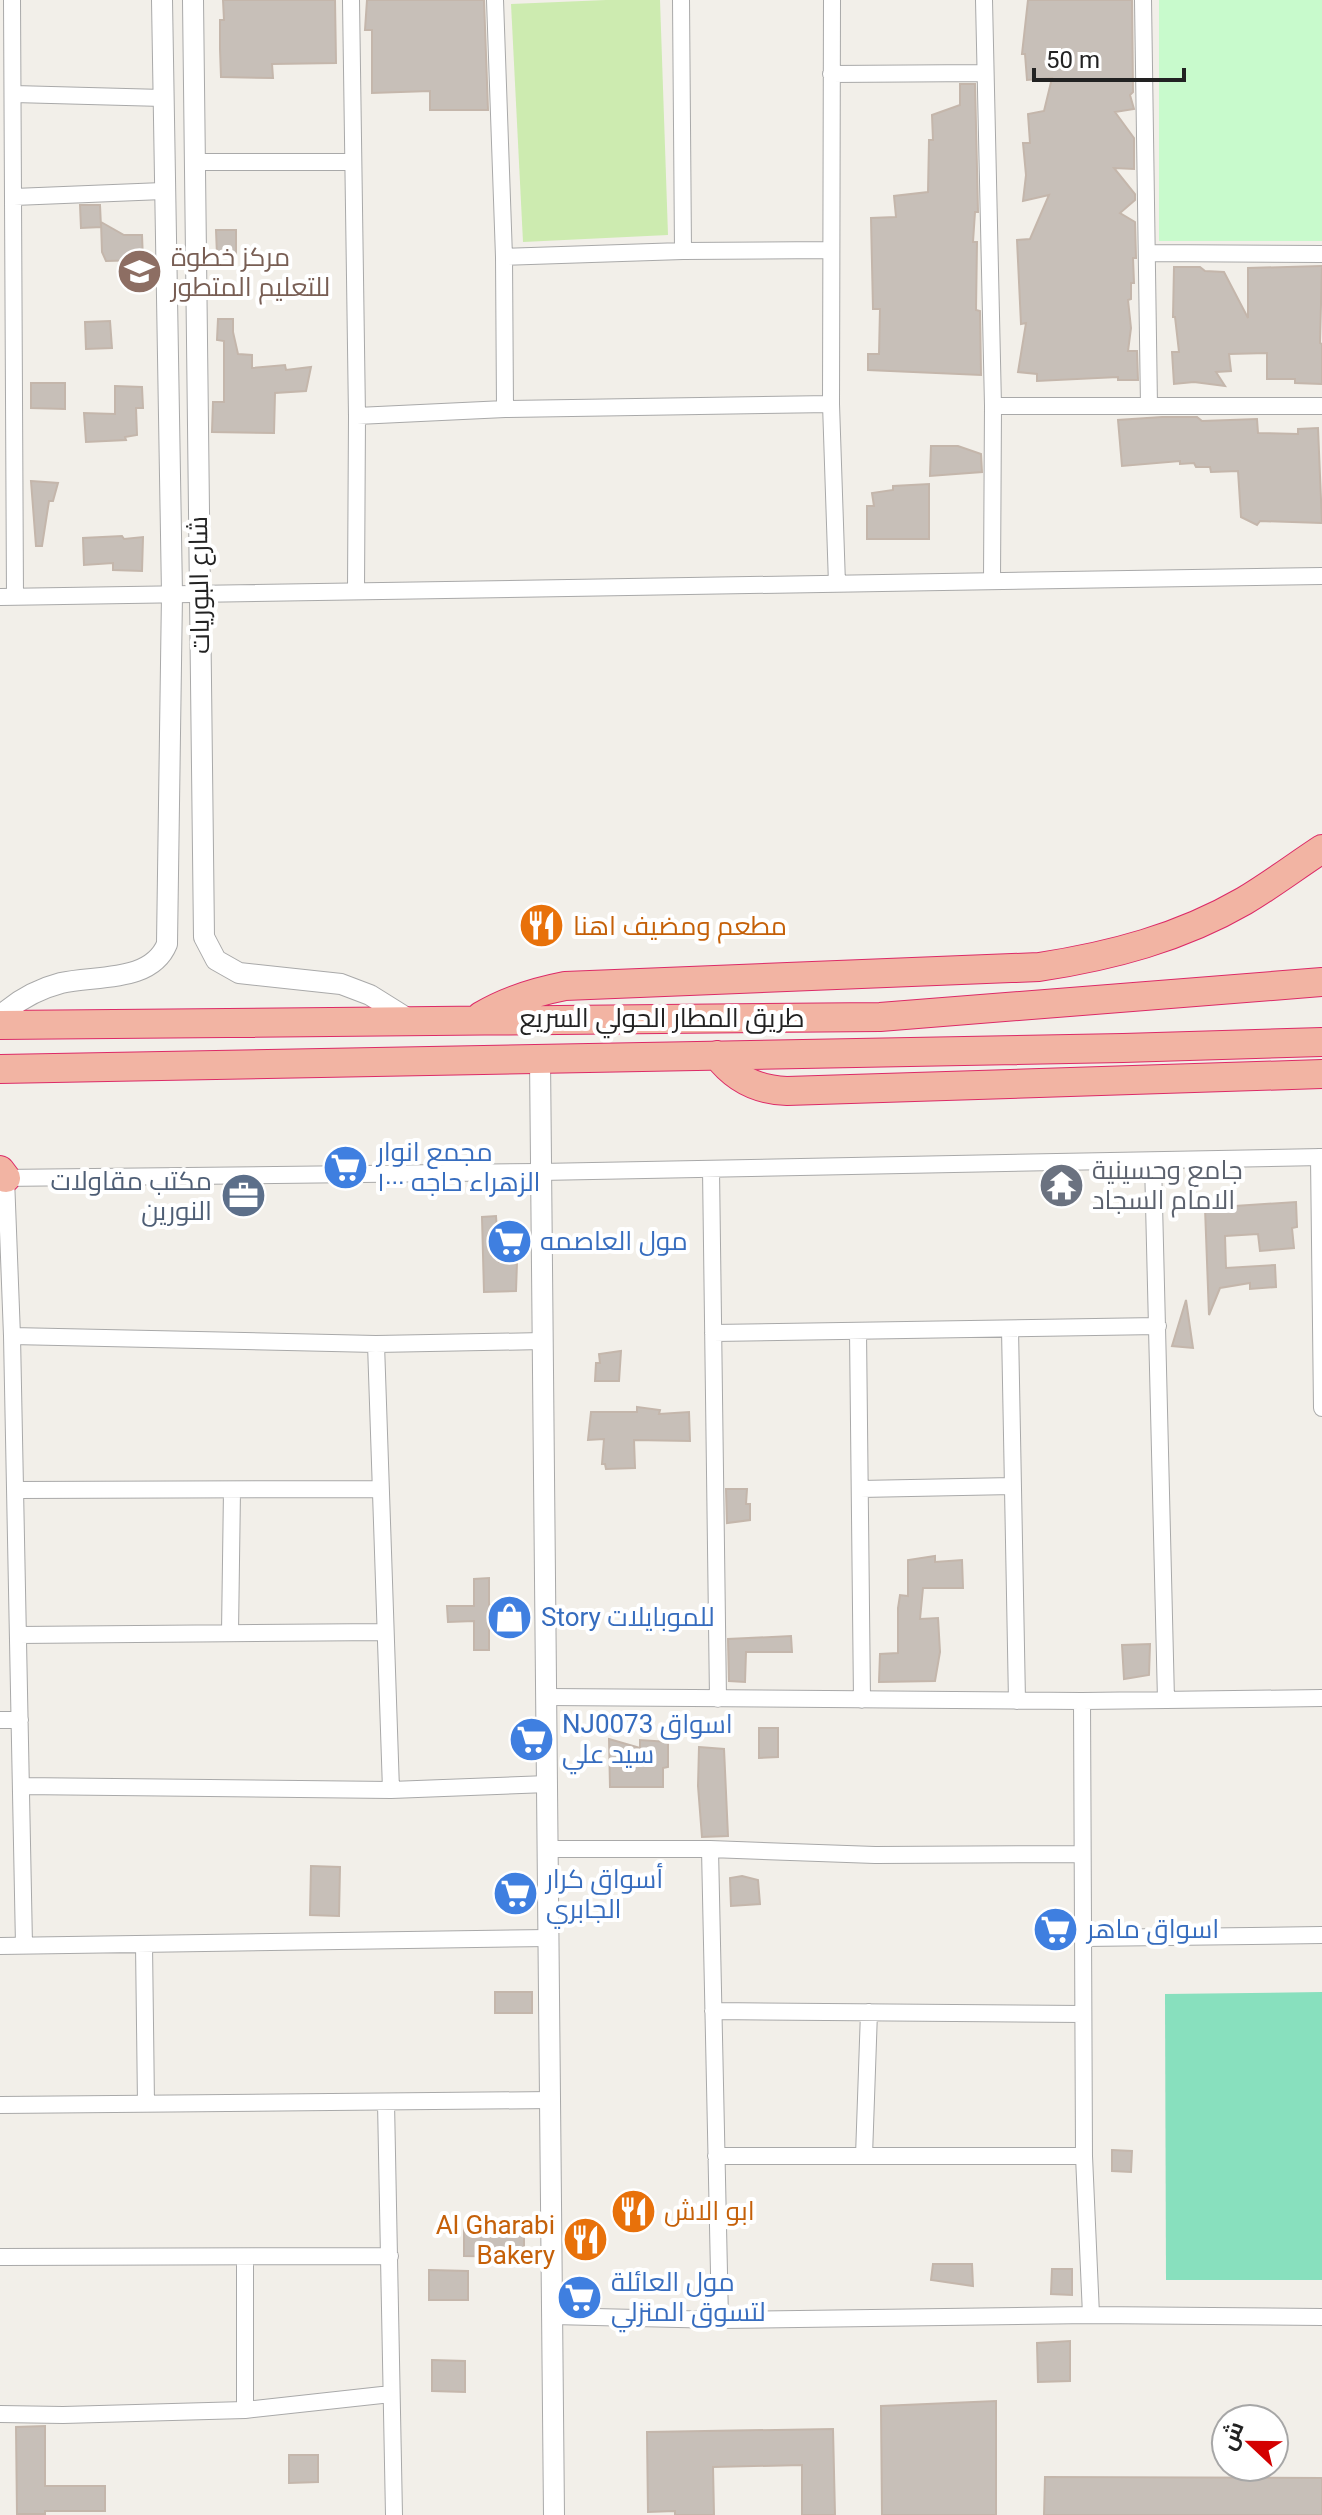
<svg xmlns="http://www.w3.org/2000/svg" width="1322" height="2515" viewBox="0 0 1322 2515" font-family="Roboto,Cairo,sans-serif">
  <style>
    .grass { fill: #cdebb0 }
    .park { fill: #c8facc }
    .pitch { fill: #88e0be }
    .building { fill: #c7bfb8; stroke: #c4b6ab; stroke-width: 2 }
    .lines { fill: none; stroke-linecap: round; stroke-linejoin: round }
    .minor-casing { stroke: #a9a9a9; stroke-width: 18 }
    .tertiary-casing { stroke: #a9a9a9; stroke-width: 22 }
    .trunk-casing { stroke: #dc2a67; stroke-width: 30 }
    .minor { stroke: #fff; stroke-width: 16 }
    .tertiary { stroke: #fff; stroke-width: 20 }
    .trunk { stroke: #f2b4a3; stroke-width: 28 }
    .labels { text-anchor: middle; stroke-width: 8; stroke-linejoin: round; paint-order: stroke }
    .education-label { font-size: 26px; fill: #785e54; stroke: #fff; text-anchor: start }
    .street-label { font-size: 26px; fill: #222; stroke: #fff }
    .food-label { font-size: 26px; fill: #c56008; stroke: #fff; text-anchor: start }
    .shop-label { font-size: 26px; fill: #366cbe; stroke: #fff; text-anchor: start }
    .worship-label { font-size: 26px; fill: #5b616d; stroke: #fff; text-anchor: start }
    .service-label { font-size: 26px; fill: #4e5e75; stroke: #fff; text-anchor: end }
  </style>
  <rect width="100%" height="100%" fill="#f2efe9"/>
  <path class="grass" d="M606,0H660L668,235L523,242L511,4Z"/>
  <path class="park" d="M1159,0H1322V241H1159Z"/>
  <path class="pitch" d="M1322,1992V2280H1166L1165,1994Z"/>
  <path class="building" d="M223,0H335L336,63L272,64L273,78L221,77L220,49V20H224Z
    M367,0H484L488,110H430V91L372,93V30H365Z
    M1028,0H1132L1133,92L1130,95L1134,109L1115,112L1134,138V169L1114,168L1135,194V200L1120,213L1135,222L1136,258H1133L1134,283H1131V299L1128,300L1131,328L1128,351H1137L1138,380H1118V377L1037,381V374L1018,372L1026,323L1021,324L1017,240L1030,239L1049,195L1023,201L1026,175L1023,143H1030L1028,114L1044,111L1052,78L1027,80L1025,54H1022Z
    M960,84H975L978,212H975L973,242H977L976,310L980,311L981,375L868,370V354H879L880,309H873L871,218L896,217L894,196L928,192L929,140H933L932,115L960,105Z
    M80,205H100L101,227L81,228Z
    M101,222L124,235H142L143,260L106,261L102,252Z
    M216,230H236V255H217Z
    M1322,266L1320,343L1322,344V384L1295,383V379H1267V353L1229,354L1231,371L1216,372L1225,386L1194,382L1174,384L1172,352H1179L1175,317H1173L1174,267H1200L1205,271L1224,272L1248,318V268Z
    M218,319H233V332L238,354L252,355V368L285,365L286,370L311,367L306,391L275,393L274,433L212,432L213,402H224V341L217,340Z
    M110,321L112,348L86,349L85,322Z
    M31,383H65V409L31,408Z
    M115,386L142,387L143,408H136L137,435L125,437L126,440L86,442L84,413L115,414Z
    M1162,417H1197L1202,421L1257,419L1258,433L1298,434V429L1318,428L1322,523L1260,521L1257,525L1241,517L1238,471L1211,472L1210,467H1196L1194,463L1180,464V461L1122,466L1118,420Z
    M931,446H958L981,454L982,472L930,476Z
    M31,481L58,483L53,501H49L42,546H36Z
    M929,484V539H867V506H874L872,493L893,490V486Z
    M122,536L124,539L143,537L142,571L113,570V563L84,565L83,538Z
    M1296,1202L1297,1227L1292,1228L1294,1248L1260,1251L1258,1234L1225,1236L1226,1268L1275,1265L1276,1287L1250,1289V1283L1220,1288L1209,1315L1205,1208Z
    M496,1216L499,1262H517L516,1291L484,1292L482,1217Z
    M1186,1300L1193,1348L1172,1346Z
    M621,1351L619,1381H595L596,1363H600L599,1354Z
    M637,1407L660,1410L659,1414L689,1412L690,1441L634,1440L635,1468L606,1469L605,1464H602L604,1439L588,1440L591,1412H637Z
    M726,1489H747L746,1504H750V1520L727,1523Z
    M935,1556V1562L962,1560L963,1588H923L920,1619L938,1618L940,1652L935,1681L879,1682L880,1654L898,1653V1608L900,1595L908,1596V1560Z
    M489,1578V1605H517L518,1620H489V1650H474V1621L448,1622L447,1606H474V1579Z
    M791,1636L792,1652H746L745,1682L729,1681L728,1639Z
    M1150,1644L1149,1675L1124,1679L1122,1645Z
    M759,1728H778V1757L759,1758Z
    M609,1739L640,1748V1740L668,1742V1767L663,1768V1787H610Z
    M699,1747L724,1749L728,1836L702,1837L698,1786Z
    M311,1866L340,1867L339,1916L310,1915Z
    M742,1876L758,1880L760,1904L731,1906L730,1878Z
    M495,1992H532V2013H495Z
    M1112,2150L1132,2151L1131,2172L1112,2171Z
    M464,2225L524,2226V2257L464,2256Z
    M933,2264H972L973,2286L931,2280Z
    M1052,2269H1072V2295L1051,2294Z
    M429,2270L468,2271V2300H429Z
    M1070,2341V2381L1038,2382L1037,2343Z
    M432,2360L465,2361V2392L432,2391Z
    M996,2401V2515H882L881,2406Z
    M45,2426V2486H105V2511H45V2514H17L16,2427Z
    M833,2429L835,2515H802V2465L713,2467L714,2515H675V2511L648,2512L647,2432Z
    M289,2455H318V2482L289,2483Z
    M1045,2477L1322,2478V2515H1044Z"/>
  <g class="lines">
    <defs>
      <path id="minor" d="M12,0L15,597
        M351,0L357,416L356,591
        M495,0L504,257L505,409
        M681,0L683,251
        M832,0L831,404L837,584
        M984,0L993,406L992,581
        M1143,0L1149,406
        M831,74L985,73
        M14,94L163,98
        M194,162H352
        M14,197L163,191
        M1147,253L1322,254
        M504,257L683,251L831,250
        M993,406H1322
        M357,416L505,409L831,404
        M0,597L1322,576
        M1319,1157L1322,1408
        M1153,1162L1166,1700
        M711,1169L718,1699
        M0,1178L540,1172L1322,1157
        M6,1178L12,1336L24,1945
        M1010,1329L1017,1701
        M858,1331L862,1700
        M713,1333L1158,1326
        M12,1336L376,1344L543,1341
        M376,1344L391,1790
        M860,1489L1013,1486
        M15,1490L380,1489
        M230,1633L232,1490
        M18,1635L385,1632
        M547,1697L1082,1701L1322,1698
        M1082,1701L1084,2156L1091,2315
        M0,1720H20
        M21,1786L391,1790L548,1784
        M548,1849H710L875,1855L1082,1854
        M710,1849L720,2320
        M1083,1938L1322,1935
        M144,1944L146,2104
        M0,1946L549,1938
        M713,2011L1083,2014
        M386,2102L394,2515
        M0,2105L551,2100
        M716,2156H1084
        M864,2156L869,2012
        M0,2257L390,2256
        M553,2316L720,2320L1091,2315L1322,2317
        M245,2410V2258
        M0,2414L63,2415L245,2410L391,2394"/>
      <path id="tertiary" d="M193,0L204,937L216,960L239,973L341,984L370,995L410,1020
        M0,1016C18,1000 38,989 61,983C96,975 151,983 167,944L172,594L162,0
        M540,1059L554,2515"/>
      <path id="trunk" d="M481,1016C508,1000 534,992 565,986L1039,967C1111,956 1180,938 1244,901C1271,885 1296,866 1322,849
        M0,1025L880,1017L1322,982
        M717,1055C735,1079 757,1090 787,1091L1322,1074
        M0,1069L1123,1048L1322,1042
        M0,1170L6,1178"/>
    </defs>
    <use href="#minor" class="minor-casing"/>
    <use href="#tertiary" class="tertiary-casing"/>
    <use href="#trunk" class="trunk-casing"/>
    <use href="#minor" class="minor"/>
    <use href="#tertiary" class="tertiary"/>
    <use href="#trunk" class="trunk"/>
  </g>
  <defs>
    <symbol id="school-disc" viewBox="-11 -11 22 22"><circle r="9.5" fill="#8d6e63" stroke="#fff"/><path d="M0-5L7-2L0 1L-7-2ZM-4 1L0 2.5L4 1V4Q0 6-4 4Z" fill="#fff"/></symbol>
    <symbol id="restaurant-disc" viewBox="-11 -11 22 22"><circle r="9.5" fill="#e8710a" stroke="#fff"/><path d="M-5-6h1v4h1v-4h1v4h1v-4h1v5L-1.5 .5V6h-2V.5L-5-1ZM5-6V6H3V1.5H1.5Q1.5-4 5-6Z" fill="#fff"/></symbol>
    <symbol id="supermarket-disc" viewBox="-11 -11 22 22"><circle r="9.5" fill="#3f7fe0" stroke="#fff"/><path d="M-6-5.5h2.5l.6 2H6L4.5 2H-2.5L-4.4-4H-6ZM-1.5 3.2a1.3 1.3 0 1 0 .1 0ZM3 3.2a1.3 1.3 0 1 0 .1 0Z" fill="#fff"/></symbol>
    <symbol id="temple-disc" viewBox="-11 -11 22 22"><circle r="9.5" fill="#6b7280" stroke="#fff"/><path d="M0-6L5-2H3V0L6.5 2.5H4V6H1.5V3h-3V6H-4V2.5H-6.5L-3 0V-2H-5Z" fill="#fff"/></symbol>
    <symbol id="office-disc" viewBox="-11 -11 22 22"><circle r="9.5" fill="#5c6f8a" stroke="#fff"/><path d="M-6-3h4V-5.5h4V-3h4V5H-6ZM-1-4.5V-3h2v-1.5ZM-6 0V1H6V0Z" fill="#fff"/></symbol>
    <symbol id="shop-disc" viewBox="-11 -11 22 22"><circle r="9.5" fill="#3f7fe0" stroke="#fff"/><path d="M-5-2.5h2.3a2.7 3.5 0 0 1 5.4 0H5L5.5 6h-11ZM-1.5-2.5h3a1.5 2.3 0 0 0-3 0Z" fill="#fff"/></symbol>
  </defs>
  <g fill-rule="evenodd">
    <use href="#school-disc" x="114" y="246" width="51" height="51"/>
    <use href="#restaurant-disc" x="516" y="900" width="51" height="51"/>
    <use href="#supermarket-disc" x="320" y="1142" width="51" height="51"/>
    <use href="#temple-disc" x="1036" y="1160" width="51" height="51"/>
    <use href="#office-disc" x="218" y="1170" width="51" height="51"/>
    <use href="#supermarket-disc" x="484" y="1216" width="51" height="51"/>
    <use href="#shop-disc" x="484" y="1592" width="51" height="51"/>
    <use href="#supermarket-disc" x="506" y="1714" width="51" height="51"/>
    <use href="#supermarket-disc" x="490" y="1868" width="51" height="51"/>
    <use href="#supermarket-disc" x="1030" y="1904" width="51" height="51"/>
    <use href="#restaurant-disc" x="608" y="2186" width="51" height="51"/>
    <use href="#restaurant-disc" x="560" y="2214" width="51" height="51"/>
    <use href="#supermarket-disc" x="554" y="2272" width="51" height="51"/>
  </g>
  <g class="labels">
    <g class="education-label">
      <text x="171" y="266">مركز خطوة<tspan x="171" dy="30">للتعليم المتطور</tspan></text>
    </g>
    <g class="street-label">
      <text transform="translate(199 585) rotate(-91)" y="9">شارع البوريات</text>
      <text x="662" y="1027">طريق المطار الحولي السريع</text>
    </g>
    <g class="food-label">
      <text x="573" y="935">مطعم ومضيف اهنا</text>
      <text x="664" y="2220">ابو الاش</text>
      <text x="555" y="2234" text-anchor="end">Al Gharabi<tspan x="555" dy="30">Bakery</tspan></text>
    </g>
    <g class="shop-label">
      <text x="377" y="1161">مجمع انوار<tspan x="377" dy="30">الزهراء حاجه ١٠٠٠</tspan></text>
      <text x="540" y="1250">مول العاصمه</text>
      <text x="541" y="1626">Story للموبايلات</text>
      <text x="562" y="1733">NJ0073 اسواق<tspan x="562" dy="30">سيد علي</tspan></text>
      <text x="546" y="1888">أسواق كرار<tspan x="546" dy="30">الجابري</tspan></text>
      <text x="1087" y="1938">اسواق ماهر</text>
      <text x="611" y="2291">مول العائلة<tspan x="611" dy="30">لتسوق المنزلي</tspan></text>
    </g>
    <g class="worship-label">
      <text x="1092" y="1179">جامع وحسينية<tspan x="1092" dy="30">الامام السجاد</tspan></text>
    </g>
    <g class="service-label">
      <text x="212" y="1190">مكتب مقاولات<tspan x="212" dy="30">النورين</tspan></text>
    </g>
  </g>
  <g transform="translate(1250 2443) rotate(292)"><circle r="38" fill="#ffffff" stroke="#a7a7a7" stroke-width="2"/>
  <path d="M0-6L14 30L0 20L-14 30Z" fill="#d40000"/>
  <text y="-12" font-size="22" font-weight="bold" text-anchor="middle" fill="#222222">ش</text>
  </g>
  <path d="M1034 68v12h150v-12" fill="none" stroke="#222222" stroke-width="4"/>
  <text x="1046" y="68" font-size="24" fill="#222222" stroke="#ffffff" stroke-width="6" paint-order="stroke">50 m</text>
</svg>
